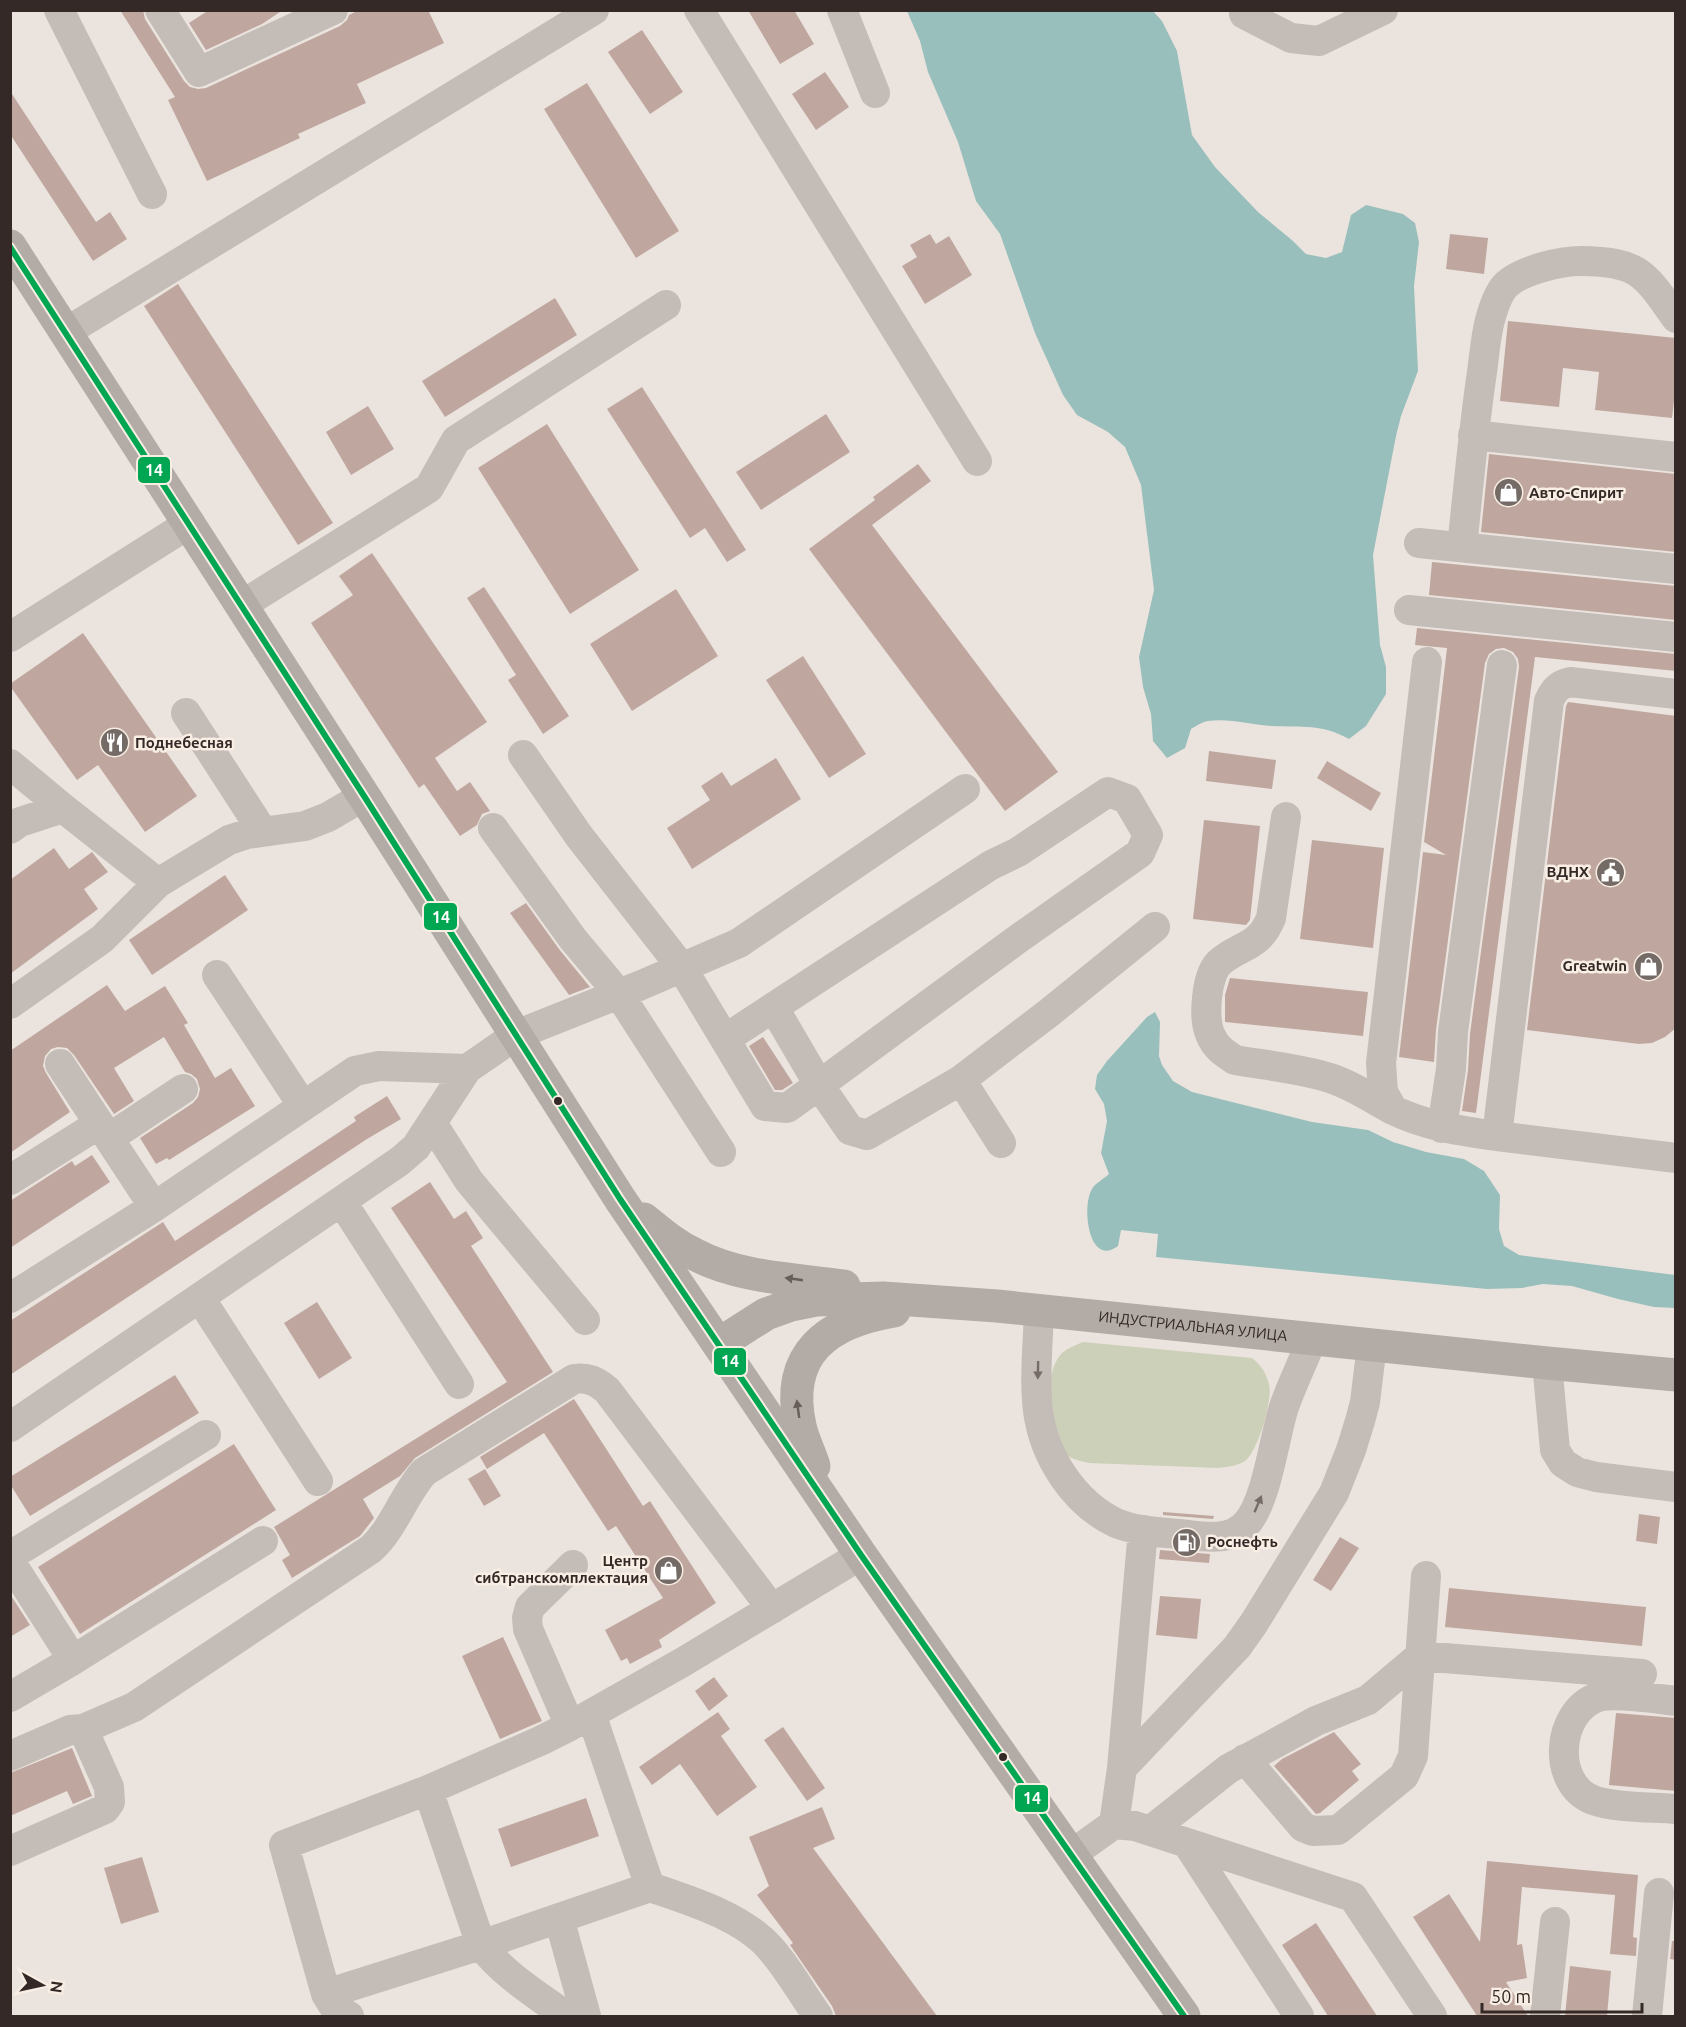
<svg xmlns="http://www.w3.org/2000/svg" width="1686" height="2027" viewBox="0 0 1686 2027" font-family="Ubuntu,sans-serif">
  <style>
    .green { fill: #cdd0b8 }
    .water { fill: #99bfbc }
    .building { fill: #bfa79f }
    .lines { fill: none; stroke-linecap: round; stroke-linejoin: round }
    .minor { stroke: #c4bcb7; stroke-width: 30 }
    .major { stroke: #b3aba6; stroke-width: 33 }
    .bus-1-casing { stroke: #f9eee4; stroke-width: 10 }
    .bus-1 { stroke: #00a651; stroke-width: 6 }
    .oneway { fill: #675d59 }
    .oneway2 { fill: #756b67 }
    .bus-dot { fill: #342926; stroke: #f9eee4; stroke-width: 2 }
    .labels { text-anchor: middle; stroke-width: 5; stroke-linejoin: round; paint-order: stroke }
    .poi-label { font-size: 15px; font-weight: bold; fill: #342926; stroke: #f9eee4; text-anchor: start }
    .street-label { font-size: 15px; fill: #342926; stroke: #f9eee4 }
    .line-badge { stroke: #f9eee4; stroke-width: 2 }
    .badge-label { font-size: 16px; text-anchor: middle; font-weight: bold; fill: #fff }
  </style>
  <rect width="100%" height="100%" fill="#ebe4de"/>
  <path class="green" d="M1083,1342L1252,1358C1261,1365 1267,1374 1269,1385C1273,1400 1258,1451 1245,1461C1237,1466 1227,1467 1218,1468L1089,1463C1081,1461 1069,1459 1063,1452C1046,1432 1043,1372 1062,1353C1068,1348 1076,1345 1083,1342Z"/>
  <path class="water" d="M907,11H1153L1162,21L1177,51L1192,135L1215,167L1258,212L1293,241L1306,254L1326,258L1342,252L1351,215L1366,205L1403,214L1415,223L1419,242L1414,286L1418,371L1401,416L1396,436L1373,555L1380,645L1386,667V694L1366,726L1349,739C1320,723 1303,728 1272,726C1251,725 1229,718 1208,721C1202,722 1196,726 1191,729L1185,748L1167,758L1153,741L1151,714L1143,687L1139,657L1154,590L1141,485L1125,447L1108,432L1077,415L1063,395L1035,333L1000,234L976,201L958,142L928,72L920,41Z
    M1155,1012L1160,1022L1159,1056L1162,1065L1173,1081L1192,1092L1312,1122L1368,1130L1393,1142L1426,1152L1464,1159L1484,1171L1500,1195L1499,1229L1504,1246L1519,1255L1675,1275V1308L1654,1307L1618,1299L1572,1286L1543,1284L1522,1288L1487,1289L1156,1257L1158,1234L1121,1230L1118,1246C1089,1268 1081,1207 1092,1189C1095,1183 1104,1179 1109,1174L1101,1153L1107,1121L1104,1104L1095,1089L1097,1075L1107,1061L1147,1017Z"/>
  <path class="building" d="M120,10H143L145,19L184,81L190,87L198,89L206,88L340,26L347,20L349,15L359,10H428L444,43L357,84L366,103L298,134L300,138L207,181L168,100L175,97Z
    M209,10H283L262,24L206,50L189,23Z
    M748,10H794L814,44L780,64Z
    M642,30L683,92L650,114L608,52Z
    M825,72L849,107L816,130L792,94Z
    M587,83L679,231L636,258L544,109Z
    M10,91L96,222L110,212L127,239L93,261L10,134Z
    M930,234L936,244L949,236L972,275L925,304L902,266L917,257L910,245Z
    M1450,234L1488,238L1484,274L1446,269Z
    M178,284L333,523L298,545L144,306Z
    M555,298L577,335L445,417L422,381Z
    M1508,321L1676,338V384L1672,418L1595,410L1599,372L1563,368L1559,407L1500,401Z
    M642,387L746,550L727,562L705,528L690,538L607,409Z
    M368,406L394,449L351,475L326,432Z
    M826,414L850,452L761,510L736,472Z
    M547,424L639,570L570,614L478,468Z
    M1489,454L1676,474V552L1481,532Z
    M918,464L931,481L872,525L1058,772L1005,811L809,549L875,500L873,497Z
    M372,553L487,722L435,758L457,791L470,782L490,811L482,814L477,825L460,836L424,784L419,788L311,623L353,595L339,576Z
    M1432,562L1676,586V620L1429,595Z
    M484,587L569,716L543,734L508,680L516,675L467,598Z
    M676,589L718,656L632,711L590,644Z
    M1417,628L1676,654V671L1535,657L1476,1113L1462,1111L1468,1070L1470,1034L1519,667L1518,659L1513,652L1504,648L1496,649L1489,654L1485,663L1436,1030L1434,1062L1399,1057L1423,852L1446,855L1424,842L1447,648L1415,645Z
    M83,633L197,796L145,832L98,765L77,780L10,686V684Z
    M803,656L866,754L829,778L766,680Z
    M1568,702L1676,716V1028L1665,1037L1652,1043L1639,1044L1527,1030L1566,706Z
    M1209,751L1276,760L1272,789L1206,781Z
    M776,758L801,799L692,869L667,828L710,800L701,786L722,772L731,786Z
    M1327,761L1381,793L1371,811L1317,778Z
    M1204,820L1260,826L1250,920L1246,925L1193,919Z
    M1312,840L1384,848L1373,948L1300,939Z
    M54,848L69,869L92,852L108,872L84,889L98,909L10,974V880Z
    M225,875L248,910L152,975L129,940Z
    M526,903L559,949L590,987L569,995L510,913Z
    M1230,978L1368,992L1363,1036L1225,1022V995Z
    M107,985L125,1011L165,986L188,1023L184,1025L215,1078L231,1068L255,1106L169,1160L167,1158L156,1164L140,1138L193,1103L198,1097L200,1089L197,1079L191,1074L185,1072L164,1037L114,1068L134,1101L114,1114L74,1055L67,1048L58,1047L51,1049L45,1056L43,1066L46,1073L70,1112L10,1153V1051Z
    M763,1037L793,1083L782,1090H775L749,1046Z
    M387,1096L401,1119L367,1139L10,1375V1321L163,1222L175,1241L356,1121L354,1117Z
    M92,1155L110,1182L10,1248V1201L72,1161L75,1166Z
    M430,1182L454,1219L466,1211L483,1238L471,1246L553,1372L415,1458L400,1476L363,1499L374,1518L360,1536L292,1578L282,1560L290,1555L274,1527L507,1382L391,1208Z
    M317,1302L352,1358L319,1379L284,1323Z
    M175,1375L199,1413L30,1516L10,1484V1477Z
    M574,1399L643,1506L650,1501L716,1603L659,1640L662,1647L630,1664L627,1658L621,1661L605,1630L663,1598L616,1526L608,1531L544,1433L487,1469L480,1457Z
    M234,1444L276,1510L80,1634L38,1567Z
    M485,1469L501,1496L484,1506L468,1479Z
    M1163,1512L1214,1516L1213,1519L1163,1515Z
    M1639,1514L1660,1517L1657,1544L1636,1541Z
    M1340,1537L1359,1548L1331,1591L1313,1580Z
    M1160,1550L1210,1554L1209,1563L1159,1559Z
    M1449,1588L1646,1607L1642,1646L1445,1627Z
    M10,1594L30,1625L10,1637Z
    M1160,1596L1201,1599L1197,1639L1156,1635Z
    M503,1637L542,1721L500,1739L462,1656Z
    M714,1677L728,1696L709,1711L695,1691Z
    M718,1712L730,1729L721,1736L757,1787L717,1816L680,1764L652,1785L639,1767Z
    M1616,1713L1676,1718V1791L1609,1785Z
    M783,1727L825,1788L807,1801L764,1740Z
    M1334,1732L1361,1764L1352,1771L1359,1780L1320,1813L1316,1814L1274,1766L1282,1759Z
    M72,1748L92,1796L73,1804L67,1791L10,1816V1773Z
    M586,1798L599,1836L511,1867L498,1829Z
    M822,1807L835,1839L813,1848L937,2016H836L832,2006L790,1945L793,1943L757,1895L769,1886L749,1837Z
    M142,1857L159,1912L121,1924L104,1868Z
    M1487,1861L1638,1875L1633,1937L1637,1938L1636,1956L1610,1954L1615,1895L1522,1887L1517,1945L1522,1944L1527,1978L1506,1982L1528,2016H1477L1413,1917L1449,1894L1480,1942Z
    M1316,1923L1377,2016H1328L1282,1945Z
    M1672,1941H1676V1960L1670,1959Z
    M1570,1966L1611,1971L1607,2016H1565Z"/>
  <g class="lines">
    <path class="minor" d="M59,10L152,194
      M160,10L199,72L333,10
      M699,10L977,461
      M842,10L875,93
      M1244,14L1291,38L1319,41L1383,10
      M66,332L594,10
      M1473,435L1676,457
      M1419,543L1676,569
      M1462,547C1468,491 1473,435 1481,379C1484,360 1485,339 1490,320C1493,309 1498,292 1507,284C1523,270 1560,261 1581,261C1638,262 1644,272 1676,318
      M242,605L429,488L456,440L666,305
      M1409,610L1676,637
      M10,637L190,523
      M1676,694L1570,682C1558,685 1554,690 1549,701L1497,1136L1676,1158
      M186,713L263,832
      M523,755L579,836L682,968L765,1106L787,1108L819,1085L1015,941L1140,853L1148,835L1127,799L1108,792L1018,852L991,865L725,1039
      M10,764L63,808L20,822L10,829
      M63,808L158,883
      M1286,817L1271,918C1259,948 1241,944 1220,962C1206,974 1203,1018 1210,1034C1215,1047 1224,1053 1235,1060C1264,1065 1303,1069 1330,1078C1352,1085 1371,1098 1391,1109C1425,1126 1461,1131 1497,1136
      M493,828L573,939L619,994L721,1152
      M217,975L303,1106
      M10,1004L102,939L158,883L229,840L247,834L305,826L328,817L364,796
      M774,1008L819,1085L850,1130L867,1135L961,1080L1050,1012L1155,927
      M60,1064L154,1207
      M961,1080L1001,1143
      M1393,1110L1383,1092L1381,1063L1427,662
      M432,1123L469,1181L585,1320
      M1442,1128L1451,1069L1453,1032L1502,665
      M109,1138L183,1089
      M10,1180L99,1124
      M342,1202L459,1384
      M10,1298L154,1207L355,1071L379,1066L467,1069L516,1035L639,986L739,943L965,789
      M200,1298L318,1481
      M1039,1311C1038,1344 1034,1379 1038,1411C1044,1457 1074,1503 1116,1523C1135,1531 1158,1532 1179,1534C1202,1536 1230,1543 1247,1523C1267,1500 1274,1438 1284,1407C1292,1384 1303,1362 1312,1339
      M1547,1363L1555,1450L1563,1463L1577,1472L1596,1477L1676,1487
      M10,1427L400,1161L416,1147L467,1069
      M10,1556L206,1435
      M10,1561L73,1660
      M10,1697L73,1660L263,1541
      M1676,1701C1656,1699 1616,1692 1598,1697C1556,1711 1551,1784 1593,1800C1614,1808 1653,1807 1676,1809
      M570,1726L528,1629L527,1618L530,1607L573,1565
      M10,1756L70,1730L83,1729L134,1707L371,1549C394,1528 403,1496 424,1472L574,1379C588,1377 596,1381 607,1390L772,1609
      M1245,1759L1303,1827L1313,1831L1338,1830L1404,1776L1413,1756L1426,1576
      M1122,1768L1237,1647L1254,1623L1334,1493L1351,1450L1360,1421L1365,1402L1372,1345
      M1114,1824L1135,1826L1353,1897L1432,2016
      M1150,1831L1228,1769L1316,1721L1368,1700L1420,1656L1642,1674
      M1187,1843L1299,2016
      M10,1851L105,1809L110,1802L109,1787L83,1729
      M1072,1854L1114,1824L1122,1768L1143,1530
      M650,1887C688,1900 742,1916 770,1948C788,1968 802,1994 818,2016
      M559,1918L586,2016
      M326,1994L481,1945L650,1887L591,1714
      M349,2016L334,2007L326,1994L284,1845L428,1790
      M566,2016C536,1994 504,1975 481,1945L428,1790L540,1741L570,1726L683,1662L861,1555
      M1545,2016L1555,1922
      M1647,2016L1659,1893"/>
    <g class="major">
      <path d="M10,246L364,796L620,1199L861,1555L1184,2016"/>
      <path d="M644,1219C660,1232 675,1245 694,1254C739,1278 794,1279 844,1286"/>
      <path id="s1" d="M719,1344L766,1314L791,1305L816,1300L883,1298L997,1306L1547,1363L1676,1375"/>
      <path d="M814,1466C810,1453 803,1440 800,1426C784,1353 828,1322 894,1311"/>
    </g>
    <defs>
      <path id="bus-1" d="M10,247L364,796L620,1199L861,1555L1184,2016"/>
    </defs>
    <use href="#bus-1" class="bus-1-casing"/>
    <use href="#bus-1" class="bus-1"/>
  </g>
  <defs><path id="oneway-solid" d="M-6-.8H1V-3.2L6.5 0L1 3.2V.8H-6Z" transform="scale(1.5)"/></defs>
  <g class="oneway">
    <use href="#oneway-solid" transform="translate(794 1279) rotate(-172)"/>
    <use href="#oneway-solid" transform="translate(798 1409) rotate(-98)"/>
  </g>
  <g class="oneway2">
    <use href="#oneway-solid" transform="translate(1038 1370) rotate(91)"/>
    <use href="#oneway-solid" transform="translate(1258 1504) rotate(-67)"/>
  </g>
  <defs>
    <symbol id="shop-disc" viewBox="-11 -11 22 22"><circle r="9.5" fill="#746a66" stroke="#f9eee4"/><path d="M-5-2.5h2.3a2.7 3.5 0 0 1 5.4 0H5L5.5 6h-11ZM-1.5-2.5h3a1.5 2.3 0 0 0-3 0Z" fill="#fff"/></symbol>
    <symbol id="restaurant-disc" viewBox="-11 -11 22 22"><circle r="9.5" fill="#746a66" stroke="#f9eee4"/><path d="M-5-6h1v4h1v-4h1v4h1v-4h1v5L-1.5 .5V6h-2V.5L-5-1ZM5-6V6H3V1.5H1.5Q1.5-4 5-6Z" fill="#fff"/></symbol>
    <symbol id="civic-disc" viewBox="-11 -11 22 22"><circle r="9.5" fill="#746a66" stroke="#f9eee4"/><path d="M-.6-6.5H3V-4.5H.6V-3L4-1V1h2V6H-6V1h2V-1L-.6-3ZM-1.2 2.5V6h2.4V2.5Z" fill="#fff"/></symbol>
    <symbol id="fuel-disc" viewBox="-11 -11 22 22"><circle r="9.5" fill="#746a66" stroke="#f9eee4"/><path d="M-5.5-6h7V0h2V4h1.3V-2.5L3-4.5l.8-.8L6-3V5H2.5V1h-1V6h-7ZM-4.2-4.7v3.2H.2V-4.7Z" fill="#fff"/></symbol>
  </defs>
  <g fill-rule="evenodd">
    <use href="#shop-disc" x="1492" y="476" width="33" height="33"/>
    <use href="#restaurant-disc" x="98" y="726" width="33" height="33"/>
    <use href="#civic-disc" x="1594" y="856" width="33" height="33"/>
    <use href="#shop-disc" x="1632" y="950" width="33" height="33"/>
    <use href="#fuel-disc" x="1170" y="1526" width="33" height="33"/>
    <use href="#shop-disc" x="652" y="1554" width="33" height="33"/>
  </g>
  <g class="bus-dot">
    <circle cx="558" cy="1101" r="5"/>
    <circle cx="1003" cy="1757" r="5"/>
  </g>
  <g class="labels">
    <g class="poi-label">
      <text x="1529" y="498">Авто-Спирит</text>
      <text x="135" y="748">Поднебесная</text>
      <text x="1589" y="877" text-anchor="end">ВДНХ</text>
      <text x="1627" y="971" text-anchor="end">Greatwin</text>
      <text x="1207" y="1547">Роснефть</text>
      <text x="648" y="1566" text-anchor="end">Центр<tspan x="648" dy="17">сибтранскомплектация</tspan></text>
    </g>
    <g class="street-label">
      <text dy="5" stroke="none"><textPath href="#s1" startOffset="486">ИНДУСТРИАЛЬНАЯ УЛИЦА</textPath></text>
    </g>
  </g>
  <g class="line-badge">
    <rect x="137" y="456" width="34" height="28" rx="6" fill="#00a651"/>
    <rect x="423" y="902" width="35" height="29" rx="6" fill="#00a651"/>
    <rect x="713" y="1347" width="34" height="29" rx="6" fill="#00a651"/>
    <rect x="1014" y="1784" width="35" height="29" rx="6" fill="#00a651"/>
  </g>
  <g class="badge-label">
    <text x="154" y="476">14</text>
    <text x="441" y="923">14</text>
    <text x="730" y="1367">14</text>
    <text x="1032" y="1804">14</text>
  </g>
  <rect width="1686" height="2027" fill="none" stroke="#342926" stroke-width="24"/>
  <g transform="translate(42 1985) rotate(98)" stroke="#f9eee4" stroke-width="4.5" paint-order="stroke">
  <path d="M0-4.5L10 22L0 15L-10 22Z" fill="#342926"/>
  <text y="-9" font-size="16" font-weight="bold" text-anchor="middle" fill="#342926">N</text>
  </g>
  <path d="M1482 2003v9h160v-9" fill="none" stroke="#342926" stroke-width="3"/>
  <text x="1491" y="2003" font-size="18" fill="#342926" stroke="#f9eee4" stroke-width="4.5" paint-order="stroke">50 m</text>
</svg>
